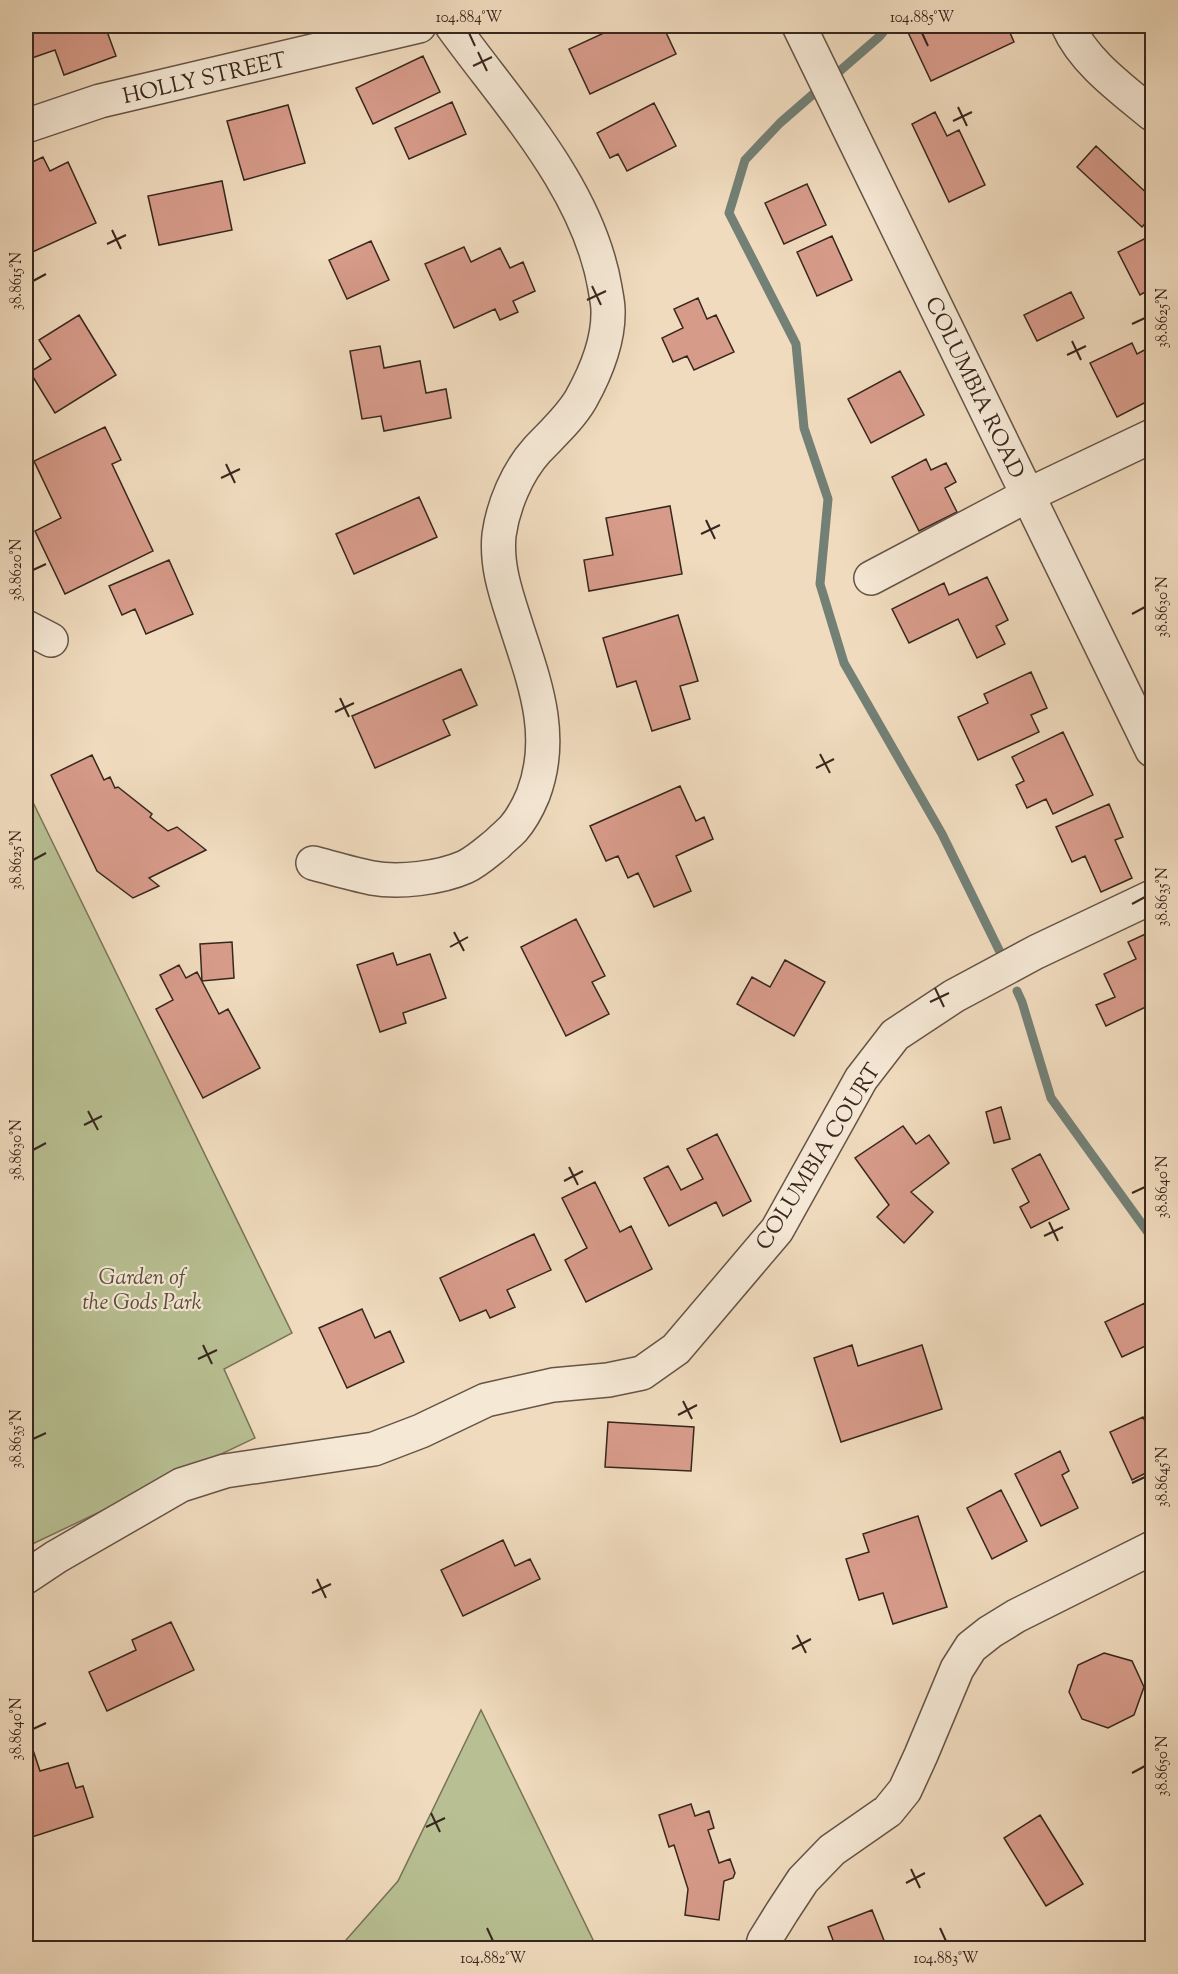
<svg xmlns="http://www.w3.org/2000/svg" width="1178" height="1974" viewBox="0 0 1178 1974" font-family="'Sorts Mill Goudy',serif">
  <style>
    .green { fill: #b8c093; stroke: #787458; stroke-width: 1.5 }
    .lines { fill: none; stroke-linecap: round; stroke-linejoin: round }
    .stream { stroke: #738076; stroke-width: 9 }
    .building { fill: #d79b8a; stroke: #38271e; stroke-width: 1.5 }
    .minor-casing { stroke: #665446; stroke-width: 36 }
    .minor { stroke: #f5e8d5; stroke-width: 33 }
    .ticks { fill: none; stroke: #38271e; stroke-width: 2 }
    .labels { text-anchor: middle; stroke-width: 4.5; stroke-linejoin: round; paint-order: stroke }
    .street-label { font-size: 22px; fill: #38271e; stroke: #f5e8d5 }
    .park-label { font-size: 22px; font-style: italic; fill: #584d3b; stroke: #f5e8d5 }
    .neatline { fill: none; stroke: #38271e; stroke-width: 2 }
    .ticks-label { font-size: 15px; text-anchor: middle; fill: #38271e }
  </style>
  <rect width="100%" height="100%" fill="#f0dbbe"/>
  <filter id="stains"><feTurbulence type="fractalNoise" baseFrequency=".00333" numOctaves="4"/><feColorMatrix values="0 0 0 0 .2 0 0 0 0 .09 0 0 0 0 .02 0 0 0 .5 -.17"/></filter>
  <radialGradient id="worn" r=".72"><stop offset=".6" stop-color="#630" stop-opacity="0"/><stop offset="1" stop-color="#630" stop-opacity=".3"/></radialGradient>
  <path class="green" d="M26,788L292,1333L224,1369L255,1438L26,1547Z
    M481,1710L597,1948H339L398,1881Z"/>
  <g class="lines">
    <path class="stream" d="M888,26L880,36L780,123L745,160L729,213L796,344L804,428L828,499L820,584L844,663L942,834L999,950
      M1017,991L1022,1002L1051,1098L1152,1238"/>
  </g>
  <path class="building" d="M44,26H87L89,31L105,26L116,56L64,75L55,50L29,59L26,49V32Z
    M619,26H663L676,54L590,94L569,49Z
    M905,26H1007L1014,42L931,81Z
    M423,56L440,92L373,124L356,88Z
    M452,102L466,134L409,159L395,128Z
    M654,103L676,146L627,171L618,154L610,158L597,133Z
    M288,105L305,163L244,180L227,121Z
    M935,112L947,136L959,130L985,185L949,202L912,124Z
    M1096,146L1152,198V216L1142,227L1077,167Z
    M43,157L50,171L68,162L96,223L26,255V165Z
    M222,181L232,230L159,245L148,196Z
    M807,184L826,225L784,244L765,203Z
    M1152,235V288L1140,295L1118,252Z
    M832,236L852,280L817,296L797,252Z
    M371,241L389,280L347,299L329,260Z
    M464,247L471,262L500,248L510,268L523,262L535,291L513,301L518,312L500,320L495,309L454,328L425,264Z
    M1071,292L1084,318L1037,341L1024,315Z
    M698,298L707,319L716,315L734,352L694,370L687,356L673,362L662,338L683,328L674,309Z
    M79,315L116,375L55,413L30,372L51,359L39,340Z
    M1132,343L1137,354L1152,346V399L1117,417L1090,363Z
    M380,346L384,368L420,361L426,393L446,389L451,418L384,431L381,416L362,419L350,351Z
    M900,371L924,415L871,443L848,399Z
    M105,427L121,460L112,464L153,551L65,594L35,531L61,518L34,461Z
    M926,459L931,470L946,463L956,482L945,488L957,512L919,531L892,477Z
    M419,497L437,537L354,574L336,534Z
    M670,506L682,574L589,591L584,560L613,555L606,518Z
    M169,560L193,614L146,634L135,609L122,615L109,586Z
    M987,577L1008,620L996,626L1005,644L977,658L958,619L909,643L892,609L944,583L949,595Z
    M678,615L698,681L680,686L690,719L652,731L636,681L617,687L603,638Z
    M461,669L477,705L443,720L450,735L375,768L352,716Z
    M1031,672L1047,708L1031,715L1039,732L978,760L958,717L988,703L984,694Z
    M1063,732L1093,795L1053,814L1046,799L1027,808L1016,785L1024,781L1012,757Z
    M92,755L104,780L110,777L115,788L118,787L152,814L150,817L168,831L177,827L206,850L149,878L159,886L133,898L97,871L51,775Z
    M680,786L696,821L704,817L713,839L676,856L691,891L654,907L638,873L628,878L618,856L606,861L590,826Z
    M1109,804L1123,837L1115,840L1132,878L1101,892L1085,856L1072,862L1056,827Z
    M576,919L605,976L592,982L609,1014L566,1036L521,947Z
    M1152,931V1004L1106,1026L1096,1005L1115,997L1104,974L1136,959L1128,942Z
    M232,942L234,978L202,981L200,944Z
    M393,953L397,965L430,954L446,998L403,1013L406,1023L380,1032L357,965Z
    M785,960L825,982L794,1036L737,1004L752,977L770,987Z
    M179,965L186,978L197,972L219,1014L228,1009L260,1068L203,1098L156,1009L173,1000L160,975Z
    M1001,1107L1010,1139L994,1143L986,1112Z
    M903,1126L916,1144L929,1135L949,1163L911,1192L933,1212L904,1243L877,1217L889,1205L855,1158Z
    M717,1134L751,1201L723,1216L716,1202L669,1226L644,1178L668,1166L681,1190L703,1179L687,1149Z
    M1040,1154L1069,1209L1031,1228L1020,1207L1029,1202L1012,1169Z
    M595,1182L620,1232L631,1226L652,1269L586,1302L565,1260L587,1248L562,1198Z
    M534,1234L551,1270L507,1290L515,1307L490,1318L486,1310L460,1321L440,1278Z
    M1145,1303L1152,1320V1343L1122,1357L1105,1322Z
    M362,1309L375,1338L390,1331L404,1362L347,1388L319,1328Z
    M852,1345L858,1366L922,1345L942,1409L841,1442L814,1358Z
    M1143,1417L1149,1430L1152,1428V1470L1132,1480L1110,1432Z
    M608,1422L694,1427L691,1471L605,1467Z
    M1060,1451L1069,1471L1062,1475L1078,1508L1041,1526L1015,1474Z
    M1001,1490L1027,1541L992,1559L967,1508Z
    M918,1516L947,1607L893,1624L883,1593L859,1600L846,1559L869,1552L863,1534Z
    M503,1540L515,1566L530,1559L540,1579L463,1616L441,1570Z
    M171,1622L194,1670L107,1711L89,1672L136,1650L132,1640Z
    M1104,1653L1132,1661L1144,1687L1134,1715L1108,1728L1082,1719L1069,1692L1078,1665Z
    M32,1747L40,1771L68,1763L76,1788L83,1786L93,1817L26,1839V1750Z
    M691,1804L695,1816L709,1811L714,1828L708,1830L719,1863L730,1859L735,1873L733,1878L724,1881L719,1920L685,1915L688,1889L674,1845L669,1847L659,1815Z
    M1040,1815L1083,1884L1046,1906L1004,1838Z
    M872,1910L887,1948H836L828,1927Z"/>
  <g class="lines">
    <defs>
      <path id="minor" d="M799,26L1152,750
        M1068,26C1084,62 1122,89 1152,114
        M26,126L100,101L419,26
        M871,578L1028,495L1152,436
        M26,627L51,640
        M313,863C332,868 352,874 372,878C399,883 440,878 465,867C476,862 487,852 497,844C502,839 508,834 513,829C521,820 528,807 533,795C556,735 534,681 515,622C506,594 496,566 499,535C503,506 517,472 537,450C552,434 570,418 581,399C596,372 609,341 608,310C608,303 606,295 605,288C588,188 509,105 452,26
        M26,1577L56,1557L181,1485L225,1471L374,1449L421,1431L486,1400L553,1385L608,1380L642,1373L676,1349L777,1230L861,1079L895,1035L954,996L1036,952L1152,897
        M762,1948L764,1941L782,1912L803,1880L832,1850L888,1811L905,1790L921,1755L957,1669L971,1647L990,1632L1016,1616L1152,1548"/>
    </defs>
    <use href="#minor" class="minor-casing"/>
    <use href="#minor" class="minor"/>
  </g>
  <path class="ticks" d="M469,33L475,46M922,33L928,46M478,52L487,71M473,66L492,57M958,107L967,126M953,121L972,112M112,230L121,249M107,244L126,235M33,281L46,274M592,286L601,305M587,300L606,291M1132,324L1145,318M1072,341L1081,360M1067,355L1086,346M226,464L235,483M221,478L240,469M706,520L715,539M701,534L720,525M33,570L46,564M1132,614L1145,607M340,698L349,717M335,712L354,703M820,754L830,773M816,768L834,759M33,860L46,853M1132,904L1145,897M454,932L464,951M450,947L468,937M935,988L944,1007M930,1002L949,993M88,1111L98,1130M84,1125L102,1116M33,1150L46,1143M569,1167L578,1185M564,1181L583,1171M1132,1193L1145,1187M1049,1222L1058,1241M1044,1236L1063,1227M203,1345L212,1364M198,1359L217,1350M683,1401L692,1419M678,1415L697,1405M33,1439L46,1433M1132,1483L1145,1477M317,1579L326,1598M312,1593L331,1584M797,1635L806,1653M792,1649L811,1639M33,1729L46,1723M1132,1773L1145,1766M431,1813L440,1832M426,1827L445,1818M911,1869L920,1888M906,1883L925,1873M487,1928L493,1941M940,1928L946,1941"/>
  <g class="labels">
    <g class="street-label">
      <text transform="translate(204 77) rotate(-13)" y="8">HOLLY STREET</text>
      <text transform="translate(976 387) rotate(64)" y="8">COLUMBIA ROAD</text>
      <text transform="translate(817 1156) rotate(-58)" y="8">COLUMBIA COURT</text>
    </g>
    <g class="park-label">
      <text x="142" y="1284">Garden of<tspan x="142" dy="25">the Gods Park</tspan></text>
    </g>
  </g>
  <rect width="1178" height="1974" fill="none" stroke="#f0dbbe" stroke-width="66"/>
  <rect x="33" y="33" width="1112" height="1908" class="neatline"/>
  <g class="ticks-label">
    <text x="469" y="22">104.884°W</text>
    <text x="922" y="22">104.885°W</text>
    <text transform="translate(16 281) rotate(-90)" y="5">38.8615°N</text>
    <text transform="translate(1162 318) rotate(-90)" y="5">38.8625°N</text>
    <text transform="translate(16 570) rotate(-90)" y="5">38.8620°N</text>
    <text transform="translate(1162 607) rotate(-90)" y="5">38.8630°N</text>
    <text transform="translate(16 860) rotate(-90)" y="5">38.8625°N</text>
    <text transform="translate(1162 897) rotate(-90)" y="5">38.8635°N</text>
    <text transform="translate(16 1150) rotate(-90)" y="5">38.8630°N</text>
    <text transform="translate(1162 1187) rotate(-90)" y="5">38.8640°N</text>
    <text transform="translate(16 1439) rotate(-90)" y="5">38.8635°N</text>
    <text transform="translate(1162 1477) rotate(-90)" y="5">38.8645°N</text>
    <text transform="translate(16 1729) rotate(-90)" y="5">38.8640°N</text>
    <text transform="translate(1162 1766) rotate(-90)" y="5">38.8650°N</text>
    <text x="493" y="1963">104.882°W</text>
    <text x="946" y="1963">104.883°W</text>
  </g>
  <rect width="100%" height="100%" filter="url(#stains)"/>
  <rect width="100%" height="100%" fill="url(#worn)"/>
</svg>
